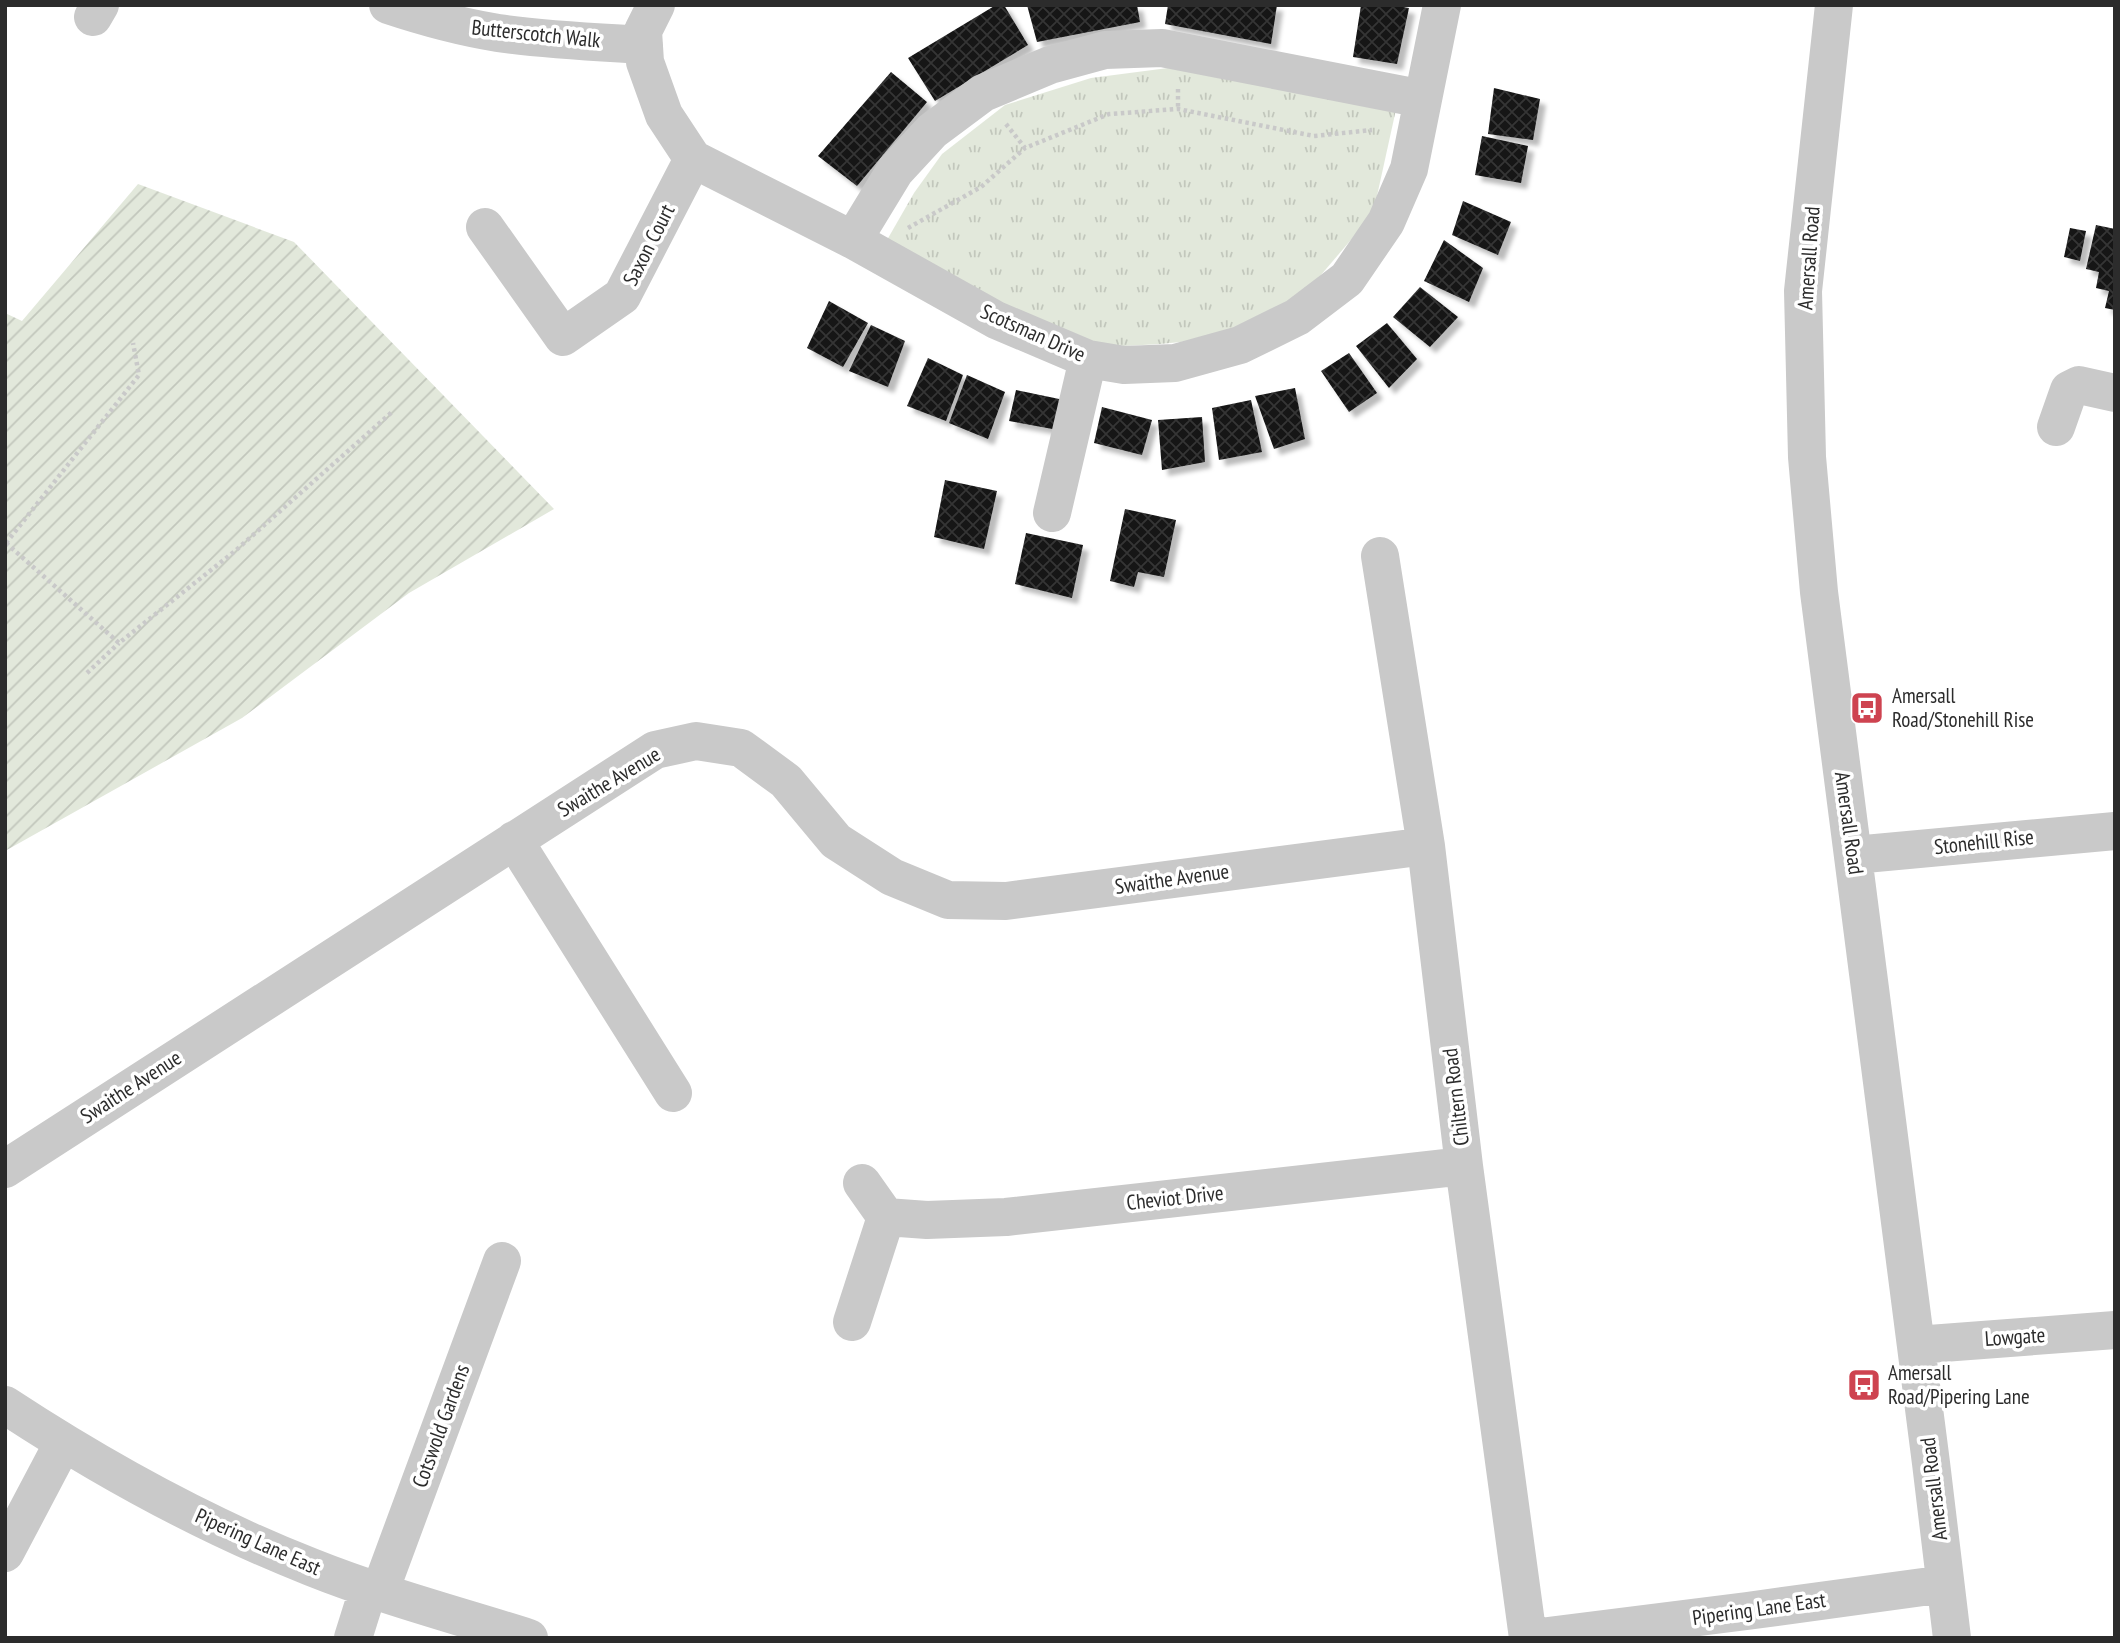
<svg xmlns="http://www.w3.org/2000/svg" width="2120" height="1643" viewBox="0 0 2120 1643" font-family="'PT Sans Narrow',sans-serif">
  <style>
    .grass { fill: url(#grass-tufts) }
    .garden { fill: url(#garden-furrows) }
    .building { fill: url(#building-cross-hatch); filter: url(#shadow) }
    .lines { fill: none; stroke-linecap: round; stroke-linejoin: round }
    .path { stroke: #c9c9c9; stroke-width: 4.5; stroke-dasharray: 3.5 3.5; stroke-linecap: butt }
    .minor { stroke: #c9c9c9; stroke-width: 38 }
    .labels { text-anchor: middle; stroke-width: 7; stroke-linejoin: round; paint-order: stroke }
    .street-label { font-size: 21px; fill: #2c2c2c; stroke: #fff }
    .poi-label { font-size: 21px; fill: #2c2c2c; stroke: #fff; text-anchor: start }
  </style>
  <defs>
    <pattern id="grass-tufts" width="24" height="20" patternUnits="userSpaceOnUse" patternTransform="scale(1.75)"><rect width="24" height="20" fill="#e2e8db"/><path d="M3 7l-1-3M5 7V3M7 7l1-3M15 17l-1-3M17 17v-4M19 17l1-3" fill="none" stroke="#c2c7bc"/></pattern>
    <pattern id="garden-furrows" width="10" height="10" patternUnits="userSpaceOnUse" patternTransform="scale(1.75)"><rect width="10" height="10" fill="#e2e8db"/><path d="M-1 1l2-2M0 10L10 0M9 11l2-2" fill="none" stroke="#c2c7bc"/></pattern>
    <pattern id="building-cross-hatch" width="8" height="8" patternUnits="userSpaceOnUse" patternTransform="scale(1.75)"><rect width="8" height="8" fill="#131313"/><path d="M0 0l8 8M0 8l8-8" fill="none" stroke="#363636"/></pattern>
    <filter id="shadow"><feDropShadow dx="6" dy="6" stdDeviation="2" flood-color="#0004"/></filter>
  </defs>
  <rect width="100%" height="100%" fill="#fff"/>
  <path class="grass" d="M1168,68L1397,105L1373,214L1303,296L1221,338L1160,344L1107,347L960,286L887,240L914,193L942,154L1005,105L1091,78Z"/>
  <path class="garden" d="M138,184L294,242L554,509L409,593L242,718L5,851V313L22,321Z"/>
  <path class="building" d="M996,5H1004L1028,45L935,101L908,58Z
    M1027,5H1137L1140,22L1037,42Z
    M1168,5H1277L1271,44L1165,24Z
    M1361,5H1392L1409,8L1397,64L1353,57Z
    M891,72L927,102L857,186L818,156Z
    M1494,88L1540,99L1533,140L1488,134Z
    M1482,136L1528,146L1521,183L1475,175Z
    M1463,201L1511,222L1498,255L1452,235Z
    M2096,225L2115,229V310L2105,308L2109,291L2096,288L2099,272L2086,269Z
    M2070,228L2086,231L2080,261L2064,257Z
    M1444,240L1483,268L1469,302L1424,281Z
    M1420,287L1458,317L1430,347L1393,317Z
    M829,301L868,323L843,367L807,348Z
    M1387,323L1417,359L1389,388L1356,346Z
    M871,325L905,341L888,387L849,371Z
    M1349,353L1377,393L1349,412L1321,371Z
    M928,358L963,375L946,421L907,406Z
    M967,375L1005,392L988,439L949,423Z
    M1295,388L1305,439L1274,449L1255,396Z
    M1016,390L1064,400L1058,430L1009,421Z
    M1251,400L1262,452L1219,460L1212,408Z
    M1102,407L1152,420L1142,455L1094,443Z
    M1202,417L1205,462L1162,470L1158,420Z
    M945,480L997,491L984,549L934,537Z
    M1125,509L1176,520L1164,577L1138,572L1134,587L1110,581Z
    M1026,533L1083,545L1072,598L1015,584Z"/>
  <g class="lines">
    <path class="path" d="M1178,89V109
      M1006,124L1025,148
      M908,228L981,187L1025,148L1109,114L1178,109L1314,136L1372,130
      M6,543L119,643L235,551L392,412
      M6,543L139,375L133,343
      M87,673L119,643"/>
    <path class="minor" d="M388,5C424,17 461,27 498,33C546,40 595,42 644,45
      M656,5L643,31L645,62L664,115L693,159L853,240L996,320L1088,359L1124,365L1175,363L1240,345L1297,317L1347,279L1386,222L1409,169L1442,5
      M1834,5L1803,291L1807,457L1819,592L1931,1463L1952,1638
      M93,17L100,5
      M485,227L563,337L622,296L693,159
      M853,240L895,171L932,131L983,93L1050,65L1105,50L1162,48L1423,99
      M2056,427L2069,390L2079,385L2115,393
      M1052,513L1088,359
      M1380,556L1426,846L1464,1166L1528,1638
      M514,840L673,1093
      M1854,855L2115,831
      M5,1169L655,750L696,741L741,748L786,781L836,841L892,877L948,900L1006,901L1426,846
      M886,1217L927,1220L1006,1217L1464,1166
      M852,1322L886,1217L862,1183
      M1916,1345L2115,1330
      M5,1405C101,1468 204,1525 311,1567C381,1595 456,1615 529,1638
      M5,1553L63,1443
      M380,1591L502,1261
      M353,1638L369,1587
      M1532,1638L1747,1611L1945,1584"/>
  </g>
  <defs>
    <symbol id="bus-square" viewBox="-11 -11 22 22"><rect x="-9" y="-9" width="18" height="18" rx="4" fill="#ce4350" stroke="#fff"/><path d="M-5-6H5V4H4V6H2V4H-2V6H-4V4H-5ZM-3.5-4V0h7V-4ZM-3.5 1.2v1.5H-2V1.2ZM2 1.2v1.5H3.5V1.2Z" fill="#fff"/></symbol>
  </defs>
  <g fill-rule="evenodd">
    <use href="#bus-square" x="1848" y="689" width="38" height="38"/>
    <use href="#bus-square" x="1845" y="1366" width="38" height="38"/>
  </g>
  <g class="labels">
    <g class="street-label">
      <text transform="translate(536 34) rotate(6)" y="7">Butterscotch Walk</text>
      <text transform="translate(649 245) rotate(-63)" y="7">Saxon Court</text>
      <text transform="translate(1809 258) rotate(-86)" y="7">Amersall Road</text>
      <text transform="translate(1033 333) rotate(24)" y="7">Scotsman Drive</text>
      <text transform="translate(609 782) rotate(-31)" y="7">Swaithe Avenue</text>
      <text transform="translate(1849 823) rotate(82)" y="7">Amersall Road</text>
      <text transform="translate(1984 842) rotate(-6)" y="7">Stonehill Rise</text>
      <text transform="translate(1172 879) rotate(-8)" y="7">Swaithe Avenue</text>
      <text transform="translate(131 1087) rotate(-33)" y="7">Swaithe Avenue</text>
      <text transform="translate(1456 1097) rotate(-97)" y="7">Chiltern Road</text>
      <text transform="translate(1175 1198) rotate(-6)" y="7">Cheviot Drive</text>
      <text transform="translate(2015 1337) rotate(-4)" y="7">Lowgate</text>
      <text transform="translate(441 1426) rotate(-70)" y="7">Cotswold Gardens</text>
      <text transform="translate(1934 1489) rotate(-97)" y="7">Amersall Road</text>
      <text transform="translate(258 1542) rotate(24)" y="7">Pipering Lane East</text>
      <text transform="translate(1759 1609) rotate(-8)" y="7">Pipering Lane East</text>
    </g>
    <g class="poi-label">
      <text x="1892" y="703">Amersall<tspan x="1892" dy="24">Road/Stonehill Rise</tspan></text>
      <text x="1888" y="1380">Amersall<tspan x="1888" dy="24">Road/Pipering Lane</tspan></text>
    </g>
  </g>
  <rect width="2120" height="1643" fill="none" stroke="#2c2c2c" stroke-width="14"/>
</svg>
